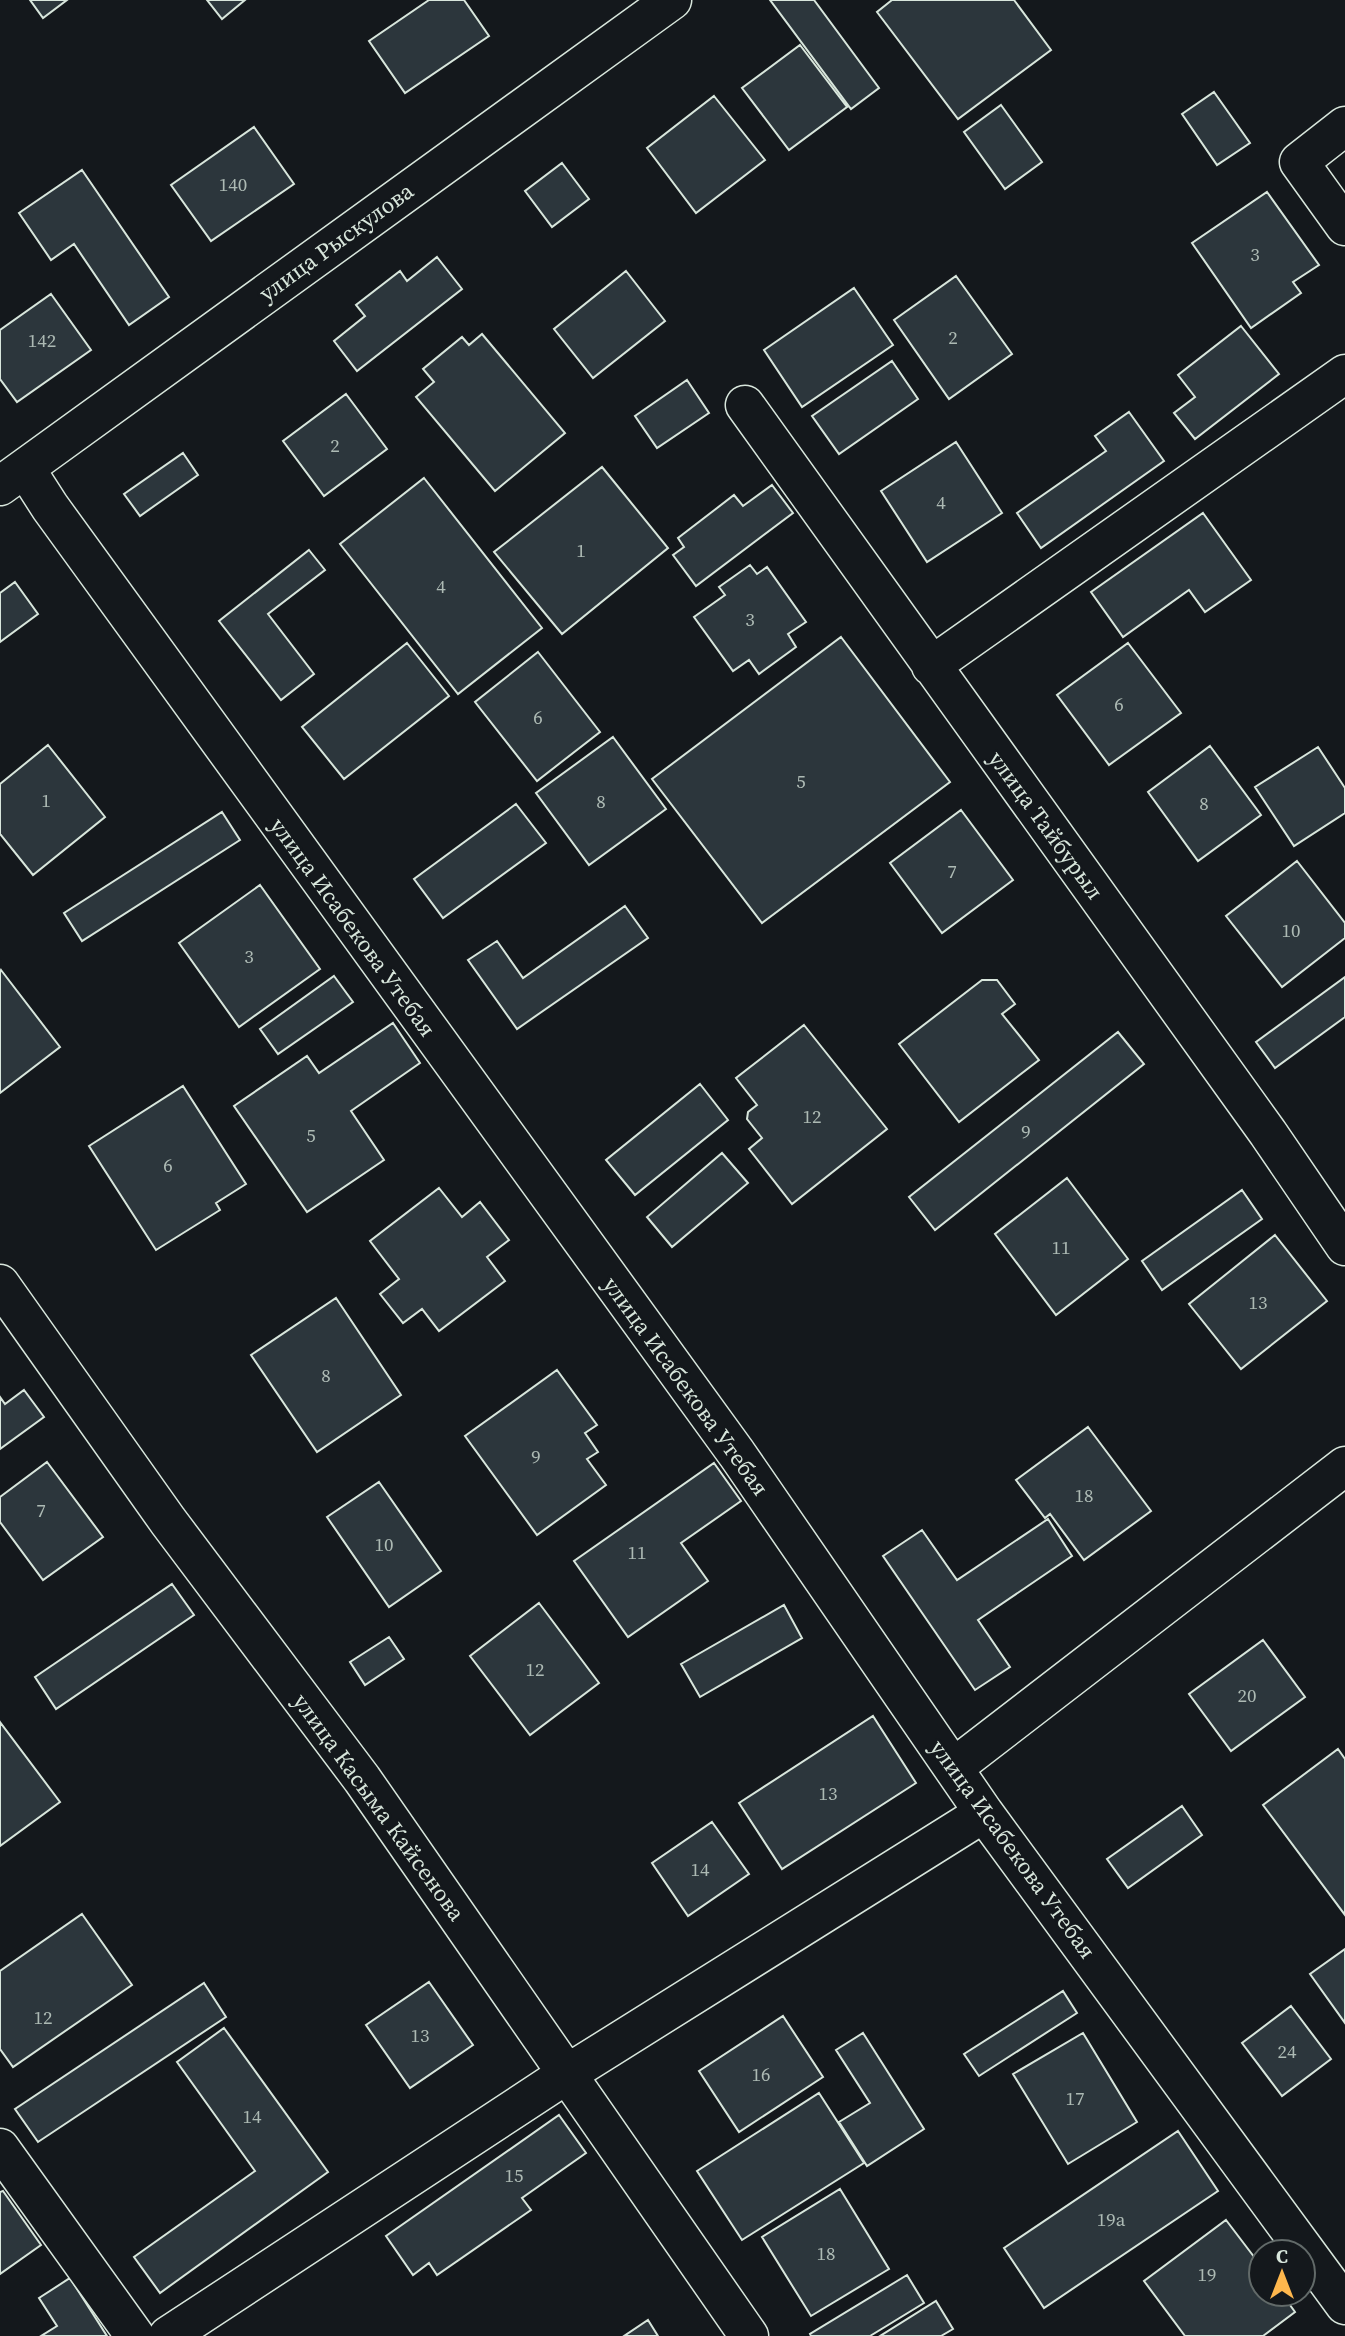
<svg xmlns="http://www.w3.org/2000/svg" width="1345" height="2336" viewBox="0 0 1345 2336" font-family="'Source Serif 4',serif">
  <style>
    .building { fill: #2c363c; stroke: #d8e6dc; stroke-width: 2 }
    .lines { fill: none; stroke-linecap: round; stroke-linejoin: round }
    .minor-casing { stroke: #d8e6dc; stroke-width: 41 }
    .minor { stroke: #14181c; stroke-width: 38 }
    .labels { text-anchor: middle; stroke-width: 5; stroke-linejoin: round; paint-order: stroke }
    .number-label { font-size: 19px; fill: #adbab4 }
    .street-label { font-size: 23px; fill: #d8e6dc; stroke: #14181c }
  </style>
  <rect width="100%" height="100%" fill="#14181c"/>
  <path class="building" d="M30,0H67L43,18Z
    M207,0H245L222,19Z
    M429,0H464L489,36L405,93L369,41Z
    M770,0H814L879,88L851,109Z
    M892,0H1014L1051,50L958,119L877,12Z
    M800,45L847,107L789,150L742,88Z
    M1214,92L1250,143L1217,165L1182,114Z
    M714,96L765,160L696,213L647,148Z
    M1001,105L1042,162L1005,189L964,132Z
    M254,127L294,184L211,241L171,185Z
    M562,163L589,199L552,227L525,191Z
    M82,170L169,297L129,325L74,244L51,260L19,213Z
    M1267,192L1319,265L1293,282L1301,293L1251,328L1192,243Z
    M437,257L462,289L357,371L334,341L365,316L356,305L400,271L407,281Z
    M626,271L665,321L593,378L554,329Z
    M956,276L1012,354L949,399L894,320Z
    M854,288L893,345L802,407L764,350Z
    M51,294L91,350L17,402L0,379V330Z
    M1241,326L1279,374L1195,439L1174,413L1195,397L1178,375Z
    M482,334L565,433L495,491L416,397L434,382L423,369L462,337L469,345Z
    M892,361L918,399L839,454L812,416Z
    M687,380L709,413L657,448L635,416Z
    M346,394L387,449L324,496L283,441Z
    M1129,412L1164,461L1041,548L1017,513L1106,451L1095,436Z
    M956,442L1002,513L927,562L881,491Z
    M183,453L198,475L140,516L124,494Z
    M602,467L668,548L562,634L494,552Z
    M424,478L542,628L458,694L340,544Z
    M772,485L793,513L696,586L673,555L684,547L678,538L734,495L743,506Z
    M1203,513L1251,580L1205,612L1189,590L1123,637L1091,592Z
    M309,550L325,570L268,614L314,674L281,700L219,621Z
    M750,565L757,574L767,567L806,622L788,634L796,647L759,674L749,660L733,671L694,617L725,595L719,587Z
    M15,582L38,614L0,642V593Z
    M841,637L950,782L762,923L652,779Z
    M407,643L449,696L344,779L302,727Z
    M1128,643L1181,713L1109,765L1057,695Z
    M538,652L600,732L537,781L475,702Z
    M613,737L666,809L589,865L536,793Z
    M48,745L105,817L33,875L0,834V784Z
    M1210,746L1261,815L1198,861L1148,792Z
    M1318,747L1345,788V813L1294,846L1255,787Z
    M516,804L546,843L443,918L414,879Z
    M961,810L1013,880L942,933L890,863Z
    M222,812L240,840L82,941L64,913Z
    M1297,861L1345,923V938L1282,987L1226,916Z
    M260,885L320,969L239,1027L179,943Z
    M625,906L648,938L517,1029L468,960L497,941L523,978Z
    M1,970L60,1047L0,1093V972Z
    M334,976L353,1002L278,1054L260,1029Z
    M1345,977V1017L1275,1068L1256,1042Z
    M982,980H997L1015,1004L1002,1014L1039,1060L959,1122L899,1044Z
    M393,1023L420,1063L351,1111L384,1160L307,1212L234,1106L307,1056L319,1073Z
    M804,1025L887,1129L792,1204L749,1149L762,1138L747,1119L748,1112L757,1105L736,1078Z
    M1118,1032L1144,1064L935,1230L909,1197Z
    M700,1084L728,1120L635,1195L606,1160Z
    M183,1086L246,1184L216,1203L220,1210L156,1250L89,1146Z
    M722,1153L748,1183L672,1247L647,1217Z
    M1067,1178L1128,1259L1056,1315L995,1234Z
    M439,1188L462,1217L480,1202L509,1240L487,1257L505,1281L439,1331L422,1309L403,1323L380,1294L399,1279L370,1241Z
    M1242,1190L1262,1219L1162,1290L1142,1261Z
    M1275,1235L1327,1301L1241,1369L1189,1304Z
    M336,1298L401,1395L317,1452L251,1355Z
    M557,1370L597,1425L585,1433L598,1452L587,1459L606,1485L537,1535L465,1436Z
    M24,1390L44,1417L0,1449V1397L5,1404Z
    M1088,1427L1151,1511L1084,1560L1050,1514L1045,1518L1016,1480Z
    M47,1462L103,1537L43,1580L0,1522V1497Z
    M714,1463L741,1501L681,1543L708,1581L628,1637L574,1561Z
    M379,1482L441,1571L389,1607L327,1517Z
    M1048,1519L1072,1556L978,1620L1010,1667L975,1690L883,1556L922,1530L957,1580Z
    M172,1584L194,1615L56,1709L35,1677Z
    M539,1603L599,1683L530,1735L470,1656Z
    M784,1605L802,1638L700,1697L681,1664Z
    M389,1637L404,1659L365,1685L350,1662Z
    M1263,1640L1305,1697L1231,1751L1189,1694Z
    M873,1716L916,1783L782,1869L739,1803Z
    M0,1722L60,1802L0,1846Z
    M1338,1749L1345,1759V1915L1263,1805Z
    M1182,1806L1202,1835L1128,1888L1107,1859Z
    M712,1822L749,1874L688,1916L652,1863Z
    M82,1914L132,1985L13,2067L0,2049V1971Z
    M1345,1949V2023L1310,1974Z
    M429,1982L473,2045L410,2088L366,2025Z
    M204,1983L226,2017L38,2142L15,2109Z
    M1063,1991L1077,2013L979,2076L964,2054Z
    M1291,2006L1331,2059L1282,2096L1242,2043Z
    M783,2016L823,2077L739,2132L699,2071Z
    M224,2028L328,2172L160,2293L134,2257L255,2171L177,2062Z
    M863,2033L924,2129L867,2166L839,2122L870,2103L836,2050Z
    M1083,2033L1137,2122L1068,2164L1013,2074Z
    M819,2093L864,2163L742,2240L697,2171Z
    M559,2115L586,2153L522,2198L531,2210L437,2275L429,2263L413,2275L386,2236Z
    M1178,2131L1218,2191L1044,2308L1004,2248Z
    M840,2189L889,2269L811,2316L762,2237Z
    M3,2191L41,2245L0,2274V2192Z
    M1226,2220L1261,2266V2294H1282L1295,2312L1263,2336H1185L1144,2281Z
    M907,2275L924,2303L870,2336H811L810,2334Z
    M70,2278L107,2336H41L57,2326L39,2298Z
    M936,2301L953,2329L941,2336H880Z
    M648,2320L658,2336H624Z"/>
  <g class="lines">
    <defs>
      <path id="minor" d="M1345,126L1299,162L1345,226
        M745,405L1268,1133L1345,1246
        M25,468L50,507L737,1454L984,1813L1345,2305
        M0,486L672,0
        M931,666L1345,374
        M0,1284L168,1521L362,1779L749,2336
        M953,1768L1345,1466
        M0,2148L135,2336
        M168,2336L567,2074L984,1813"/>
    </defs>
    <use href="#minor" class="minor-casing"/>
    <use href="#minor" class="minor"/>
  </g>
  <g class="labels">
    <g class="number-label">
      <text x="233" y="191">140</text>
      <text x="1255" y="261">3</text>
      <text x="953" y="344">2</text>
      <text x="42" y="347">142</text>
      <text x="335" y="452">2</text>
      <text x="941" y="509">4</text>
      <text x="581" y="557">1</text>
      <text x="441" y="593">4</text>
      <text x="750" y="626">3</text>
      <text x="1119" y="711">6</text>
      <text x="538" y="724">6</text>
      <text x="801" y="788">5</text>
      <text x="46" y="807">1</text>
      <text x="601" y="808">8</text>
      <text x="1204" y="810">8</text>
      <text x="952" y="878">7</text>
      <text x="1291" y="937">10</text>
      <text x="249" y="963">3</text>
      <text x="812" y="1123">12</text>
      <text x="1026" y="1138">9</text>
      <text x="311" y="1142">5</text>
      <text x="168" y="1172">6</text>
      <text x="1061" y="1254">11</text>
      <text x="1258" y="1309">13</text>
      <text x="326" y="1382">8</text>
      <text x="536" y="1463">9</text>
      <text x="1084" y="1502">18</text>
      <text x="41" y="1517">7</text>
      <text x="384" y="1551">10</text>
      <text x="637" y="1559">11</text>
      <text x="535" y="1676">12</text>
      <text x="1247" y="1702">20</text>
      <text x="828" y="1800">13</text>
      <text x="700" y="1876">14</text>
      <text x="43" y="2024">12</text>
      <text x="420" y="2042">13</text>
      <text x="1287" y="2058">24</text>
      <text x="761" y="2081">16</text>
      <text x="1075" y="2105">17</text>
      <text x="252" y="2123">14</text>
      <text x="514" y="2182">15</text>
      <text x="1111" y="2226">19а</text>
      <text x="826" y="2260">18</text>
      <text x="1207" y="2281">19</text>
    </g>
    <g class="street-label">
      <text transform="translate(336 242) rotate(-36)" y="8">улица Рыскулова</text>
      <text transform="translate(1046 825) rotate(54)" y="8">улица Тайбурыл</text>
      <text transform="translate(353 927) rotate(54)" y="8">улица Исабекова Утебая</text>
      <text transform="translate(686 1386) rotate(54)" y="8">улица Исабекова Утебая</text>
      <text transform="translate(379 1807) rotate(54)" y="8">улица Касыма Кайсенова</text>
      <text transform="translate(1013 1849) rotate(54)" y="8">улица Исабекова Утебая</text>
    </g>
  </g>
  <g transform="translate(1282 2273)"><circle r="33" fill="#14181c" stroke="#626a69" stroke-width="2"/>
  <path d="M0-5L12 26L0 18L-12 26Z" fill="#ffb74d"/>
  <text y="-10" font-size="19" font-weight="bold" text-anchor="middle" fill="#d8e6dc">С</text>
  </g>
</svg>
